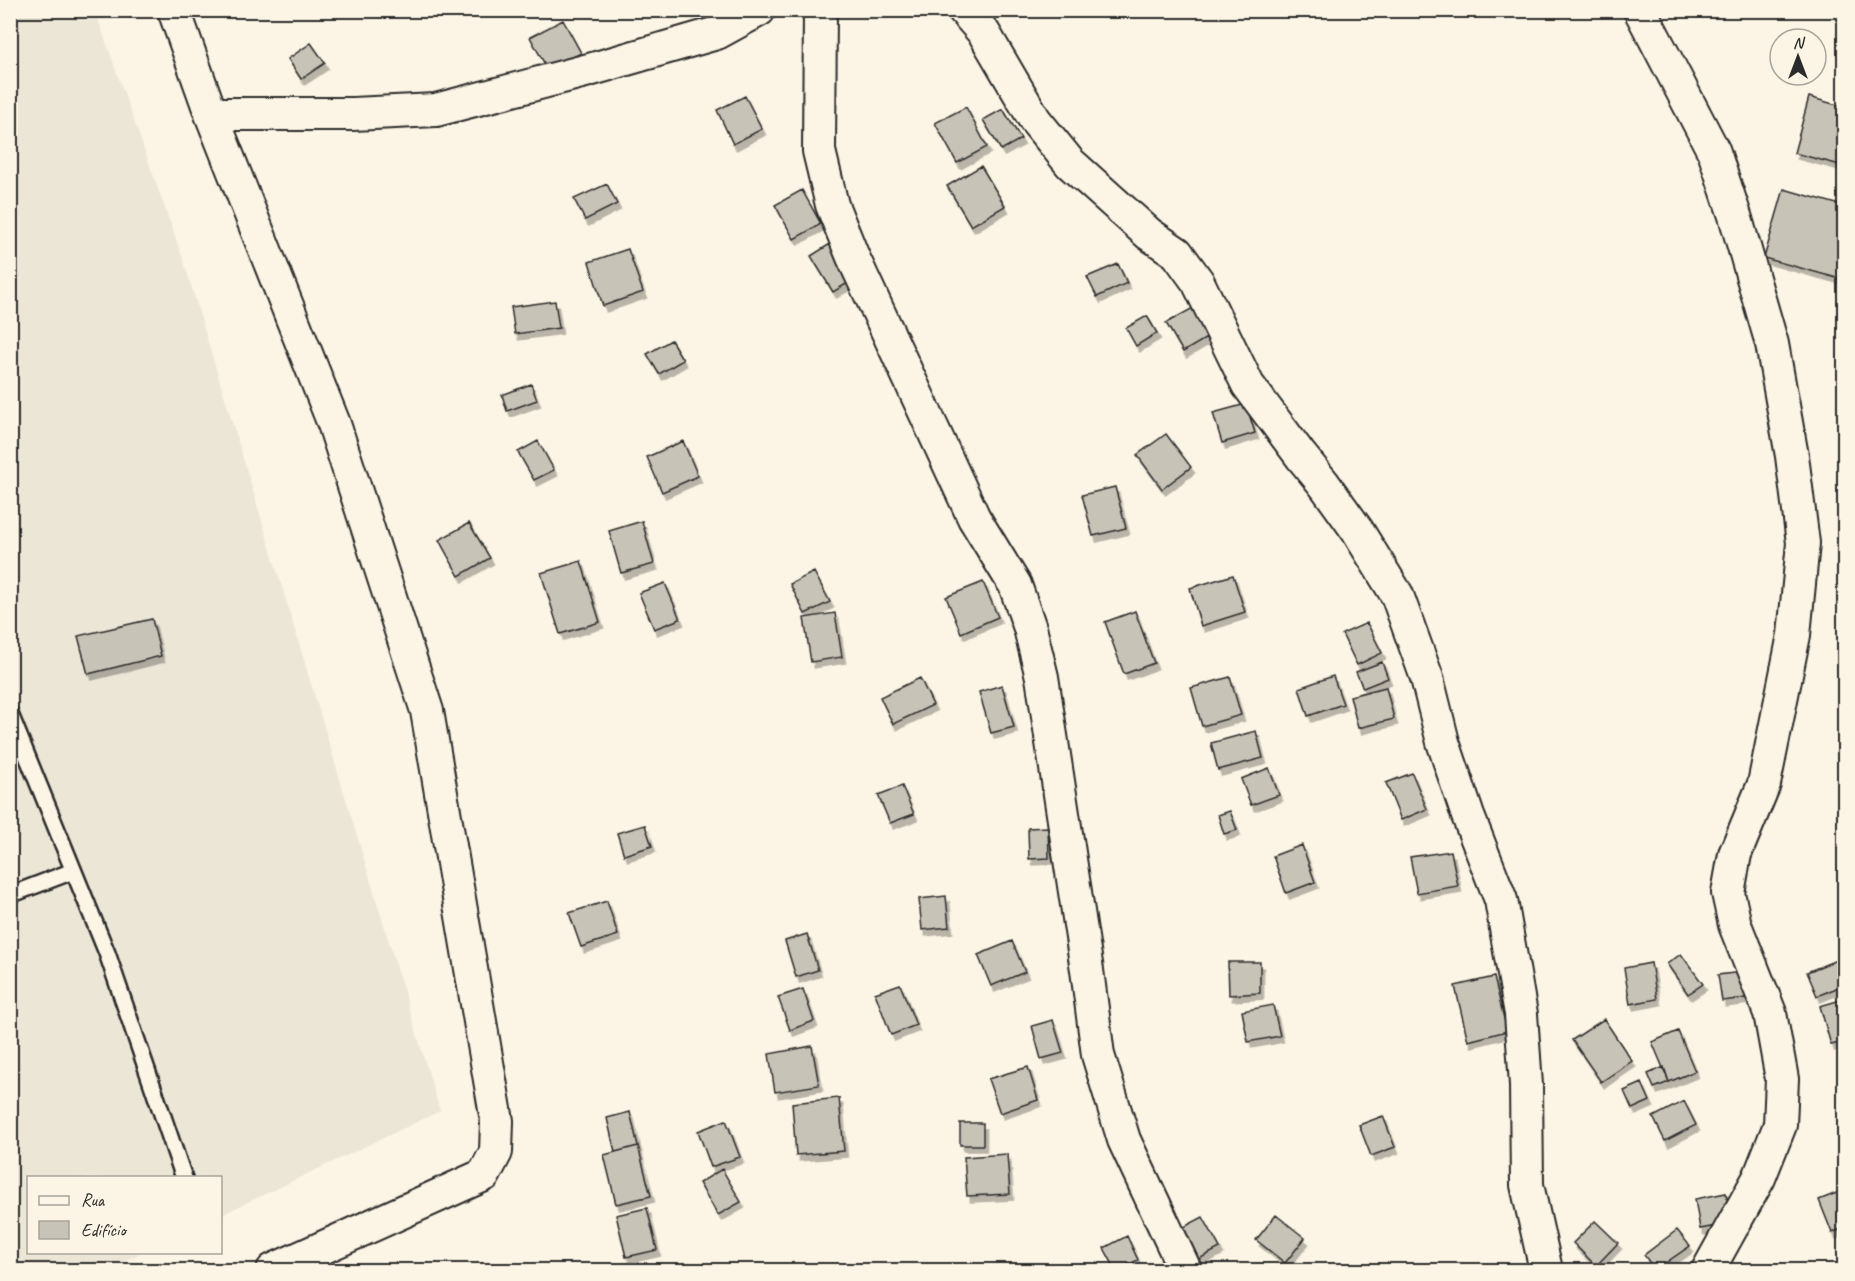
<svg xmlns="http://www.w3.org/2000/svg" width="1855" height="1281" viewBox="0 0 1855 1281" font-family="Caveat,sans-serif">
  <style>
    .built { fill: #ece6d7 }
    .building { fill: #c8c3b7; stroke: #2b2b2b; stroke-width: 1.5; filter: url(#shadow) }
    .lines { fill: none; stroke-linecap: round; stroke-linejoin: round }
    .service-casing { stroke: #2b2b2b; stroke-width: 20 }
    .minor-casing { stroke: #2b2b2b; stroke-width: 36 }
    .service { stroke: #fcf5e5; stroke-width: 15 }
    .minor { stroke: #fcf5e5; stroke-width: 32 }
  </style>
  <defs>
    <filter id="shadow"><feDropShadow dx="3.5" dy="6" stdDeviation="0" flood-color="#0004"/></filter>
  </defs>
  <rect width="100%" height="100%" fill="#fcf5e5"/>
  <filter id="ink" filterUnits="userSpaceOnUse"><feTurbulence type="fractalNoise" baseFrequency=".0167" numOctaves="2"/><feDisplacementMap in="SourceGraphic" scale="12" xChannelSelector="R" yChannelSelector="G"/><feConvolveMatrix kernelMatrix="1 2 1 2 8 2 1 2 1" color-interpolation-filters="sRGB"/></filter>
  <g filter="url(#ink)">
    <path class="built" d="M10,11H95L183,259L440,1111L221,1215L220,1178H28V1252L141,1253L103,1270H11Z"/>
    <path class="building" d="M563,20L581,53L548,70L530,37Z
      M311,43L325,63L301,79L288,59Z
      M745,96L762,129L733,144L717,110Z
      M1809,97L1844,107V166L1794,153Z
      M966,107L987,147L957,163L935,123Z
      M1003,109L1021,139L1001,150L983,120Z
      M981,166L1005,206L971,226L947,186Z
      M607,184L617,204L585,220L574,199Z
      M1784,189L1844,206V280L1764,258Z
      M802,190L821,224L794,239L775,205Z
      M830,244L853,280L833,292L811,256Z
      M628,249L643,292L603,306L589,262Z
      M1118,264L1127,283L1097,297L1087,277Z
      M555,301L559,328L515,334L511,307Z
      M1193,308L1210,336L1183,352L1166,323Z
      M1147,316L1157,333L1136,346L1126,328Z
      M671,340L683,360L659,374L647,354Z
      M531,384L537,400L507,411L502,395Z
      M1246,404L1255,433L1222,443L1213,413Z
      M1166,434L1191,467L1162,489L1137,455Z
      M538,441L554,470L534,480L518,452Z
      M683,441L698,476L662,492L647,457Z
      M1115,487L1126,528L1093,536L1082,495Z
      M642,521L654,564L621,573L609,531Z
      M469,523L490,558L459,576L439,540Z
      M581,561L600,622L560,634L541,573Z
      M814,572L830,602L805,614L790,584Z
      M1233,575L1245,612L1201,626L1190,588Z
      M983,582L998,617L961,633L946,597Z
      M665,583L680,619L654,629L639,593Z
      M1135,611L1154,663L1124,674L1105,622Z
      M835,613L842,657L811,662L804,618Z
      M152,619L161,656L88,674L78,636Z
      M1367,623L1382,653L1357,665L1342,634Z
      M1382,662L1388,678L1363,688L1356,672Z
      M1333,676L1343,704L1308,716L1299,688Z
      M1230,677L1241,715L1202,726L1191,688Z
      M920,678L933,705L893,724L880,697Z
      M1002,685L1014,727L991,733L979,692Z
      M1386,687L1394,719L1358,728L1350,696Z
      M1256,731L1263,758L1218,770L1211,743Z
      M1269,768L1279,795L1251,805L1241,779Z
      M1412,773L1427,809L1401,820L1386,783Z
      M902,786L914,814L890,823L878,795Z
      M1230,811L1237,830L1224,834L1218,815Z
      M645,825L652,846L624,855L617,833Z
      M1048,827L1049,858L1029,859L1028,828Z
      M1302,845L1315,882L1286,893L1273,856Z
      M1451,851L1458,886L1417,893L1410,857Z
      M946,896L949,927L922,930L919,899Z
      M607,901L618,935L581,947L569,913Z
      M807,934L818,970L796,977L785,941Z
      M1012,941L1025,972L991,986L978,955Z
      M1681,954L1703,984L1688,994L1667,964Z
      M1839,959L1844,972V985L1817,996L1807,972Z
      M1228,962H1260V993L1229,995Z
      M1651,963L1657,999L1630,1004L1624,968Z
      M1742,972L1746,998L1722,1001L1718,975Z
      M1494,977L1507,1031L1468,1041L1455,986Z
      M900,984L916,1025L891,1035L875,993Z
      M803,989L814,1021L790,1030L778,997Z
      M1844,999V1042L1831,1045L1820,1006Z
      M1273,1005L1280,1036L1248,1042L1242,1011Z
      M1604,1019L1632,1061L1601,1082L1572,1040Z
      M1053,1020L1063,1053L1041,1059L1032,1026Z
      M1678,1031L1695,1071L1669,1082L1652,1042Z
      M812,1046L819,1085L775,1092L769,1054Z
      M1028,1067L1038,1100L1000,1113L988,1079Z
      M1664,1067L1669,1082L1654,1088L1648,1074Z
      M1642,1083L1650,1101L1632,1109L1624,1091Z
      M839,1098L844,1151L796,1155L792,1103Z
      M1684,1101L1696,1125L1665,1141L1653,1117Z
      M630,1112L638,1146L615,1152L607,1118Z
      M1383,1116L1395,1147L1371,1156L1359,1125Z
      M726,1120L740,1157L711,1167L698,1131Z
      M960,1123H983V1145H960Z
      M638,1146L651,1196L616,1204L604,1155Z
      M1007,1154L1010,1194L967,1196L964,1157Z
      M722,1169L741,1202L718,1215L699,1183Z
      M1844,1190V1228L1832,1233L1819,1200Z
      M1726,1193L1732,1223L1700,1229L1695,1199Z
      M647,1208L657,1250L626,1257L616,1215Z
      M1276,1215L1305,1238L1285,1263L1256,1240Z
      M1203,1217L1220,1248L1199,1259L1182,1228Z
      M1595,1221L1618,1243L1596,1266L1573,1243Z
      M1677,1230L1690,1246L1655,1270L1644,1255Z
      M1127,1236L1138,1260L1116,1270L1104,1248Z"/>
    <g class="lines">
      <defs>
        <path id="service" d="M10,714L107,953L184,1178
          M10,895L73,871"/>
        <path id="minor" d="M174,10L211,114L334,424L427,711L497,1121L496,1152L484,1175L273,1270
          M820,10L819,151L832,205L853,257L974,518L1015,585L1030,628L1042,677L1087,970L1098,1055L1124,1140L1185,1270
          M964,10L984,33L1035,120L1070,163L1149,234L1177,253L1198,282L1248,385L1301,456L1324,484L1357,530L1397,595L1427,678L1443,742L1468,816L1501,900L1521,1014L1526,1085L1527,1185L1546,1270
          M1640,10L1714,152L1736,219L1772,344L1792,456L1803,543L1794,635L1764,784L1735,854L1728,893L1735,925L1770,1013L1782,1079L1780,1125L1759,1178L1708,1270
          M211,114H353L436,110L589,70L717,33L759,10"/>
      </defs>
      <use href="#service" class="service-casing"/>
      <use href="#minor" class="minor-casing"/>
      <use href="#service" class="service"/>
      <use href="#minor" class="minor"/>
    </g>
  </g>
  <rect width="1855" height="1281" fill="none" stroke="#fcf5e5" stroke-width="36"/>
  <rect x="18" y="18" width="1819" height="1245" fill="none" stroke="#2b2b2b" stroke-width="2" filter="url(#ink)"/>
  <rect x="27" y="1176" width="195" height="78" fill="#fcf5e5" stroke="#a8a49b" stroke-width="1.5"/>
  <rect x="39" y="1196" width="30" height="9" fill="#fcf5e5" stroke="#a8a49b" stroke-width="1.5"/>
  <text x="81" y="1206" font-size="18" fill="#2b2b2b">Rua</text>
  <rect x="39" y="1221" width="30" height="18" fill="#c8c3b7" stroke="#a8a49b" stroke-width="1.5"/>
  <text x="81" y="1236" font-size="18" fill="#2b2b2b">Edifício</text>
  <g transform="translate(1798 57)"><circle r="28" fill="#fcf5e5" stroke="#a8a49b" stroke-width="1.5"/>
  <path d="M0-4.5L10 22L0 15L-10 22Z" fill="#2b2b2b"/>
  <text y="-9" font-size="16" font-weight="bold" text-anchor="middle" fill="#2b2b2b">N</text>
  </g>
</svg>
